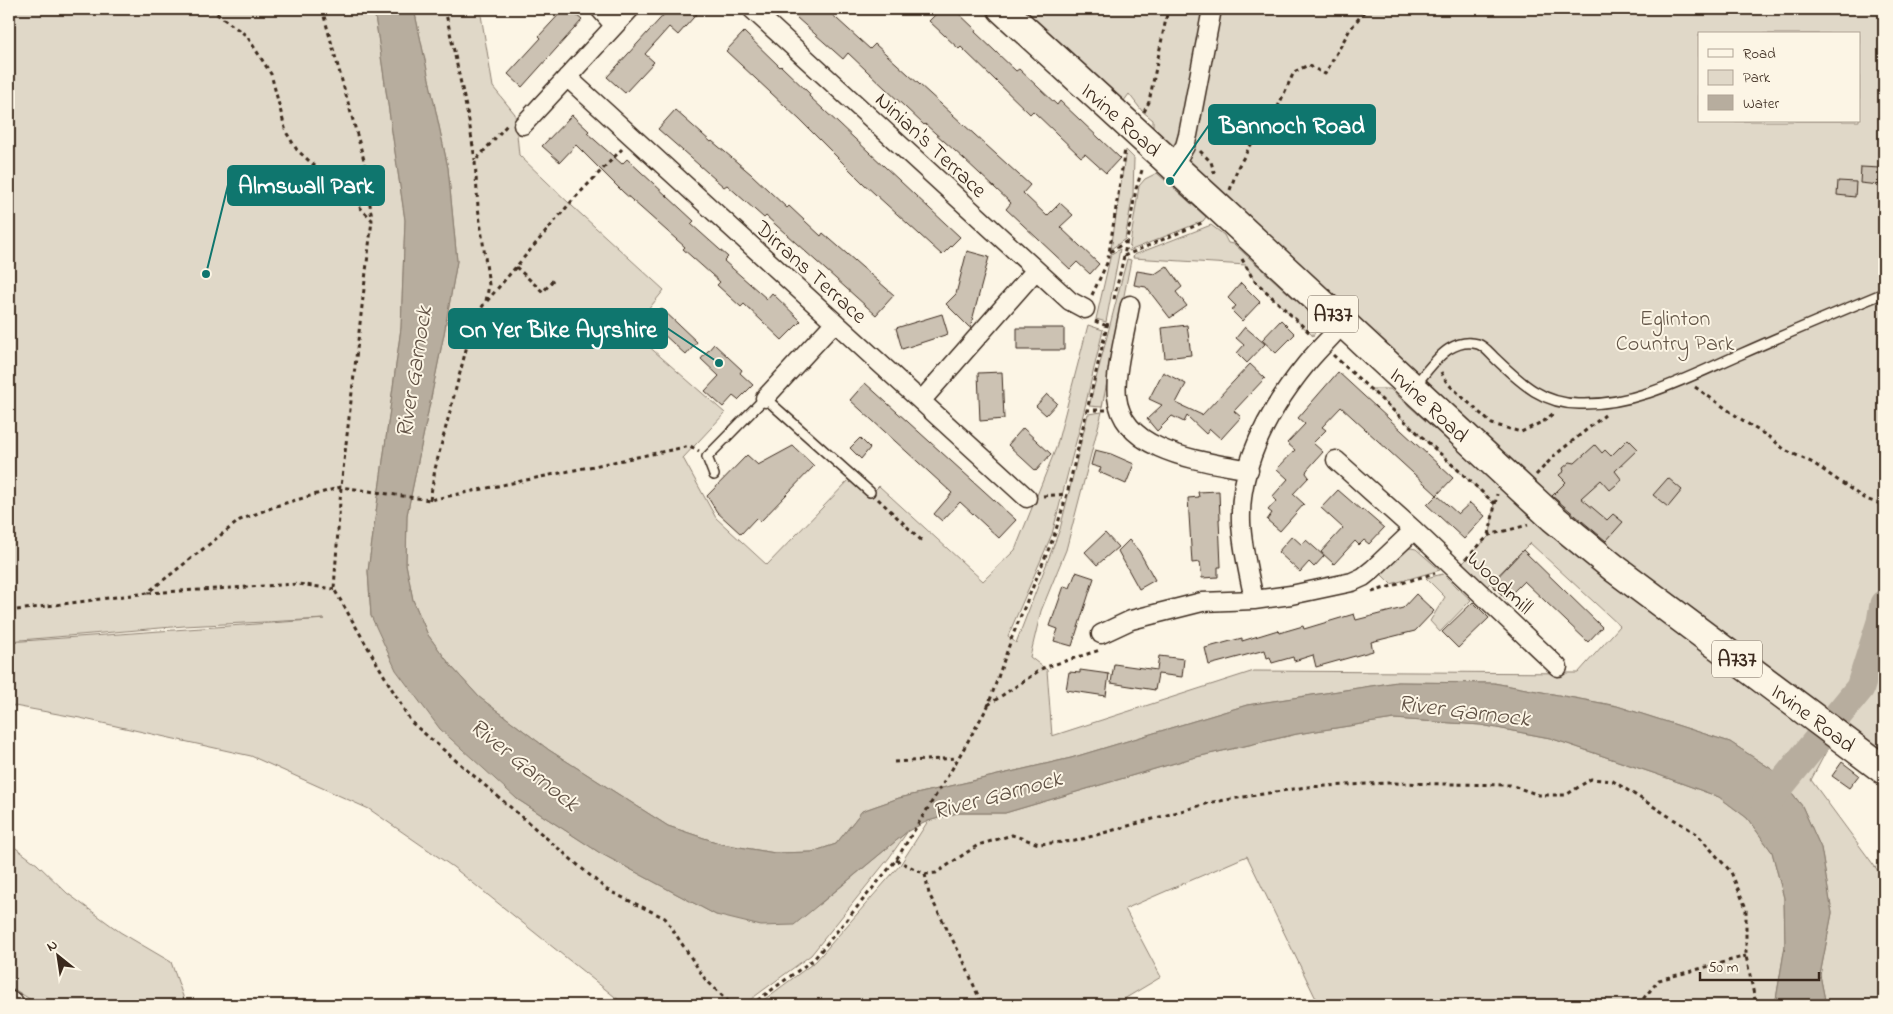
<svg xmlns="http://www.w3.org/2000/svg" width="1893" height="1014" viewBox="0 0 1893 1014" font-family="'Indie Flower',sans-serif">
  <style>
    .green { fill: #e0d8c8; stroke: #8e8173; fill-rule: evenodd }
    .water { fill: #b7ad9e; stroke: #85796b }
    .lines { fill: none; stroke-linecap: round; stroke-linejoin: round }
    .river { stroke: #b7ad9e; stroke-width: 29 }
    .building { fill: #ccc2b3; stroke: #3b2a1e }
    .service-casing { stroke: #3b2a1e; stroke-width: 12 }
    .minor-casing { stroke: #3b2a1e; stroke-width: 21 }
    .secondary-casing { stroke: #3b2a1e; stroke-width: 29 }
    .primary-casing { stroke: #3b2a1e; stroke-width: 31 }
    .path { stroke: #3b2a1e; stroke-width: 3; stroke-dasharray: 4 4; stroke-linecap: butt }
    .service { stroke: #fcf5e5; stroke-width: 9 }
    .minor { stroke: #fcf5e5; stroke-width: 18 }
    .secondary { stroke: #fcf5e5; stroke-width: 25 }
    .primary { stroke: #fcf5e5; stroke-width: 28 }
    .labels { text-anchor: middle; stroke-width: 4; stroke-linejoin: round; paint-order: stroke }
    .shield { fill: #fcf5e5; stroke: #75675a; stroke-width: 1 }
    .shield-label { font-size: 21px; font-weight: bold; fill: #3b2a1e }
    .street-label { font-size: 22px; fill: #3b2a1e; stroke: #fcf5e5 }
    .park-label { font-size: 22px; fill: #645648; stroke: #fcf5e5 }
    .water-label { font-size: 24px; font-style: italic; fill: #605144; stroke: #fcf5e5 }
    .leader { fill: none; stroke: #0f766e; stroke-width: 2 }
    .callout-dot { fill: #0f766e; stroke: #fcf5e5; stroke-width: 2 }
    .callout { fill: #0f766e; stroke: #0f766e; stroke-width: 2 }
    .callout-label { font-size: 24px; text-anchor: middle; font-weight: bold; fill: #fff }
  </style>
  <rect width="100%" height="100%" fill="#fcf5e5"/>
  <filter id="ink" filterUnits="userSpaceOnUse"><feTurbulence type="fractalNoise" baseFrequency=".02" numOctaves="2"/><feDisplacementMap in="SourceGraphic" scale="10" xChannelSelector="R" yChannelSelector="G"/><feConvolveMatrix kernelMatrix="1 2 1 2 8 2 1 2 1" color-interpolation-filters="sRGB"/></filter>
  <g filter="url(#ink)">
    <path class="green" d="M9,9H374L405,220L401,328L368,571L371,616L517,799L600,853L716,915L820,904L908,831L889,858L811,955L743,1005H625L453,867L369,809L251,756L80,718L9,705V642L325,619L184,626L9,641Z
      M414,9H480L493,87L515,114L519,155L572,206L664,290L639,321L638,337L725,413L683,458L716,518L767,565L850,479L869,496L879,486L983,581L1015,550L1056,448L1088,325L1103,330L1084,411L1052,534L1008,636L1016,643L1060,529L1088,414L1102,412L1066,550L1041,611L1030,657L1047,670L1052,736L1254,671L1578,673L1620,626L1530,543L1487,586L1462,564L1490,535L1494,504L1370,389H1390L1544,527L1743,676L1829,746L1811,780L1884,879V1005H1826L1820,975L1832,913L1821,848L1802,806L1776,772L1730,742L1617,706L1494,683L1397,682L1247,705L1071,758L899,798L862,811L836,844L812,852L775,853L722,844L668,826L549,750L479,697L451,666L428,635L413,600L406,564L407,515L444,334L457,261L448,168Z
      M1020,9H1884V755L1574,522L1153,127V120L1142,111L1129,94L1121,105ZM1699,34H1859V121H1699Z
      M1126,150L1134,158L1133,194L1125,239L1111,249Z
      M1157,173L1206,217L1203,221L1129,251L1139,186L1145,179Z
      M1211,225L1224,235L1228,243L1234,244L1312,315L1316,330L1313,336L1254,280L1246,265L1133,258L1134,255Z
      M1120,249L1106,322L1096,319L1111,254Z
      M1127,259L1131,260L1102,407L1089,406Z
      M1411,548L1416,549L1440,570L1391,584L1379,572L1405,550Z
      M1443,574L1471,600L1440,632L1430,621L1445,597L1426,578Z
      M1394,719L1481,725L1550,738L1659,775L1719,797L1747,818L1772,852L1784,898L1785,946L1775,1005H1319L1247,856L1125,909L1161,977L1114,1005H757L816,961L900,865L928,821L957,813H1005L1192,758L1297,734Z
      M9,843L37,864L67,893L120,932L171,962L186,1005H39L9,986Z"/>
    <path class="water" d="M374,9H414L448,168L457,261L444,334L407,515L406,564L413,600L428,635L451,666L479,697L549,750L668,826L722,844L775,853L812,852L836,844L862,811L899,798L1071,758L1247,705L1397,682L1494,683L1617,706L1730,742L1776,772L1802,806L1821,848L1832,913L1820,975L1826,1005H1775L1785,946L1784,898L1772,852L1747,818L1719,797L1659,775L1550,738L1481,725L1394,719L1297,734L1192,758L1005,813H957L928,821L908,831L794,925L761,926L716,915L600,853L517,799L440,729L396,670L371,616L368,571L401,328L405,220Z"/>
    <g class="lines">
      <path class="river" d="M1766,803L1860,688L1881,622L1884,604"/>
    </g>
    <path class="building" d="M564,9H569L582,20L522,87L508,74L541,38L539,36Z
      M669,9H701L678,35L669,27L645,54L654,62L625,93L607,77Z
      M787,9H826L870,49L875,44L1030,185L1023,193L1047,216L1060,203L1073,215L1060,227L1099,264L1090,274L1077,262L1070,269L1006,209L1011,203L964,159L925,124L924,125L848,53L843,59Z
      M941,9H954L976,30L975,32L1016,71L1019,69L1057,105L1060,101L1120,158L1106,173L1085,154L1081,157L1033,111L1030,114L961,47L959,49L929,21Z
      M744,32L780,67L781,66L810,94L809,96L960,237L942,255L864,184L800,120L726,51Z
      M675,110L711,142L712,141L751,174L787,208L789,206L821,236L823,233L894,295L876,315L766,216L764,218L727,185L724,187L658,129Z
      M572,115L589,131L587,133L622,164L627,159L694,221L691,224L728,257L724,261L767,299L772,293L801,321L782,340L744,304L741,307L717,285L720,282L683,249L685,247L623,192L576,145L560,162L542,146Z
      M1861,167L1880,168L1879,185L1860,183Z
      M1838,181L1856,182L1855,197L1837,195Z
      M967,251L989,257L970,328L946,304L956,294Z
      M1167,266L1182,287L1176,292L1187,306L1170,318L1146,287L1134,285L1137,271L1155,274Z
      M1241,283L1260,302L1242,321L1231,310L1236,306L1228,298Z
      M661,308L697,342L686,355L649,321Z
      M942,314L948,334L902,349L896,328Z
      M1281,320L1295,334L1276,353L1262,340Z
      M1187,325L1191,355L1165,358L1162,328Z
      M1245,327L1265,344L1247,363L1237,353L1244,345L1236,338Z
      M1017,328H1064V350H1017Z
      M714,344L742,370L740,373L753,385L738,400L733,396L723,407L705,391L719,376L701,359Z
      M1250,364L1265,378L1234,411L1241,417L1221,439L1210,429L1206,434L1187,416L1184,422L1172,416L1157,431L1147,419L1162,405L1149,399L1163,372L1186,384L1176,403L1202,415Z
      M1002,372L1004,419L980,421L978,373Z
      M1338,372L1453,478L1437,495L1341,407L1322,427L1326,430L1313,443L1323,452L1307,470L1306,473L1309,477L1293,494L1304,504L1280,531L1267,520L1272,513L1268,510L1276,501L1272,497L1288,479L1277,469L1295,450L1287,443L1305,424L1298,418Z
      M865,383L1016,520L999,538L960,502L942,521L934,514L952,493L850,400Z
      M1047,394L1057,403L1046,415L1036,406Z
      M1023,428L1051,454L1036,471L1008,445Z
      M860,438L870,448L861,459L850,448Z
      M1628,439L1638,449L1615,471L1622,480L1610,490L1601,480L1581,498L1607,520L1613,514L1623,522L1606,541L1552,496L1566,482L1559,475L1564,471L1563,468L1570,462L1575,463L1595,445L1602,453L1605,450L1611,456Z
      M793,446L814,466L760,522L756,518L741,534L717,512L707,496L747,455L758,465Z
      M1095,450L1111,454L1134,464L1126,484L1099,472L1101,468L1091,465Z
      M1668,478L1682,490L1668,507L1653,495Z
      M1338,490L1361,510L1362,509L1384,528L1369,544L1364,540L1359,545L1355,541L1334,564L1321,552L1343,528L1321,508Z
      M1219,491L1220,519H1219L1221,567H1218V577L1202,578L1200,562L1192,563L1188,498L1199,497L1198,492Z
      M1437,495L1458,514L1470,503L1485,516L1464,539L1427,505Z
      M1105,533L1118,547L1097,565L1085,552Z
      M1292,536L1302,545L1306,540L1324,556L1314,567L1309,562L1300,572L1278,552Z
      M1129,540L1139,551L1155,580L1139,589L1118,551Z
      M1523,550L1602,627L1588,642L1524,581L1506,599L1491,584Z
      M1076,572L1094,578L1072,646L1054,641L1058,629L1050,626L1064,586L1070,588Z
      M1416,594L1434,611L1415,631L1371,642L1373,651L1316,667L1313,655L1294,661L1293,657L1272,663L1270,657L1267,658L1265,650L1209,665L1205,648L1242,638V641L1278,630L1279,633L1303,626L1304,629L1354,614L1356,620L1403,608Z
      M1473,602L1489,618L1458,648L1442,632Z
      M1159,656L1184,659L1182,677L1158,674L1155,690L1111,683L1114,664L1157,670Z
      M1080,670L1109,674L1106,696L1066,690L1069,672L1080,673Z
      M1842,762L1859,775L1849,788L1832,776Z"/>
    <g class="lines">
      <defs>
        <path id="service" d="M1415,385C1425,374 1436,357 1449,349C1457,344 1468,341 1478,344C1485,346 1492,356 1498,361C1522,384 1544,404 1579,404C1636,406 1690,376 1741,354C1788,333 1836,313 1884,293
          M714,475L707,457L765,398L870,492"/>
        <path id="minor" d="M600,9L614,25
          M752,9L1070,301L1085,309
          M567,77L1027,498
          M523,125L630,9
          M1173,166L1185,146L1188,135L1212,9
          M1130,305C1126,330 1114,373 1117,397C1123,454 1205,461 1249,470
          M765,398L835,322
          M921,401L1036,270
          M1336,460L1414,530L1558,667
          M1254,600C1249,574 1242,548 1241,522C1239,463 1271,407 1307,363C1318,350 1331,337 1343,324
          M1101,634L1131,620L1202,602L1254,600L1291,595L1352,582L1363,577L1373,569L1414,530"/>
        <path id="secondary" d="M9,1004L11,1005"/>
        <path id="primary" d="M1002,9L1218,207L1553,518L1614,568L1884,770"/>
      </defs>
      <use href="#service" class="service-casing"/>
      <use href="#minor" class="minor-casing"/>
      <use href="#secondary" class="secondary-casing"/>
      <use href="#primary" class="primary-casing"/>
      <path class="path" d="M210,9L247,36L271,74L286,132L297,150L355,202L372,220L341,487L334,589L411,722L607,890L665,918L705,979L732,1005
        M322,9L364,160L372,219
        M445,9L469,121L475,160
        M1144,112L1149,102L1168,9
        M1200,151L1211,162L1215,175
        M1230,190L1238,167L1259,131L1276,111L1294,72L1308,65L1325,74L1349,31L1366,9
        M1110,252L1127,241
        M1124,256L1204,222
        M1242,259L1253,279L1312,335
        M516,267L543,292L554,279
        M1092,295L1107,263L1109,253L1125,149
        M1114,299L1124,256L1136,189L1143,167
        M487,301L571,202L622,149
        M1095,321L1107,326
        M1333,355L1495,504
        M1441,372L1447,383L1492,424L1521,432L1544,421L1555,412
        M1695,387L1751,426L1772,439L1785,450L1813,463L1865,499L1884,505
        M1086,410H1106
        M1536,475L1555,455L1605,415
        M1043,496L1067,494
        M878,499L922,541
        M430,500L435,469L469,338L477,315L486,301L489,285L478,207L475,161L507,125
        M1489,535L1497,494
        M1466,559L1489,535L1528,525
        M1372,592L1435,573
        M148,593L298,584L334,589
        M9,611L147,593L240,520L279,505L341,487L430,500L690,446L699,451
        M988,705L1043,668L1100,650
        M894,762L957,758
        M896,860L925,874L936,873L978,845L1012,835L1039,844L1075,841L1213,802L1306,787L1388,783L1510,785L1539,795H1566L1591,779L1613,781L1697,834L1731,872L1746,908V956L1756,1005
        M925,874L929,894L964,962L982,1005
        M751,1005L814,959L896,860L952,769L988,706L1012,637L1054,536L1067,494L1108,322
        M1638,1005L1659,980L1746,956"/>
      <use href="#service" class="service"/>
      <use href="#minor" class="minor"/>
      <use href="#secondary" class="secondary"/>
      <use href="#primary" class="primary"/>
    </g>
  </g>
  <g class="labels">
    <g class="shield">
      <rect x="1308" y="295.5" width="50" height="37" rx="4"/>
      <rect x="1712" y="640.5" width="50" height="37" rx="4"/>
    </g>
    <g class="shield-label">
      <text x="1333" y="321">A737</text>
      <text x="1737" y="666">A737</text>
    </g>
    <g class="street-label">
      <text transform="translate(1122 119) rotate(42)" y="8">Irvine Road</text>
      <text transform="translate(932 144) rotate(43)" y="8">Ninian's Terrace</text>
      <text transform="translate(812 271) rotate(42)" y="8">Dirrans Terrace</text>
      <text transform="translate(1430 404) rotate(43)" y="8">Irvine Road</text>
      <text transform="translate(1501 582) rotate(43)" y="8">Woodmill</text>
      <text transform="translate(1814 717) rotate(37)" y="8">Irvine Road</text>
    </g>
    <g class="park-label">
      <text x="1675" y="325">Eglinton<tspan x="1675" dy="25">Country Park</tspan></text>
    </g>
    <g class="water-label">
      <text transform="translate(413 372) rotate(-81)" y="8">River Garnock</text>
      <text transform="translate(1464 710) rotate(7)" y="8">River Garnock</text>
      <text transform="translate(525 764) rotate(39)" y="8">River Garnock</text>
      <text transform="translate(997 794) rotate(-15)" y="8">River Garnock</text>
    </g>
  </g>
  <path class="leader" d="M1170 181L1209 125M206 274L228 185M719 363L667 328"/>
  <g class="callout-dot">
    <circle cx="1170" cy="181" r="5"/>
    <circle cx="206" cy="274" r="5"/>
    <circle cx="719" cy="363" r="5"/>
  </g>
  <g class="callout">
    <rect x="1209" y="105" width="166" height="39" rx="5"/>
    <rect x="228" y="166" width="156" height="39" rx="5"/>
    <rect x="449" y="309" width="218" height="39" rx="5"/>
  </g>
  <g class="callout-label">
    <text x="1292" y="133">Bannoch Road</text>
    <text x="306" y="193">Almswall Park</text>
    <text x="558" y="337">On Yer Bike Ayrshire</text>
  </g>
  <rect width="1893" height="1014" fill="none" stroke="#fcf5e5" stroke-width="30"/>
  <rect x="15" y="15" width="1863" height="984" fill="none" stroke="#3b2a1e" stroke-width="2" filter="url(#ink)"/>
  <rect x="1698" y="32" width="162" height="90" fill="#fcf5e5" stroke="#afa495"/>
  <rect x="1708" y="49" width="25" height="8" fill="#fcf5e5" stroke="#afa495"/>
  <text x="1743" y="58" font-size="15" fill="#3b2a1e">Road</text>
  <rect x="1708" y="70" width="25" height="15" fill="#e0d8c8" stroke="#afa495"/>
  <text x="1743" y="82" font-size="15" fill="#3b2a1e">Park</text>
  <rect x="1708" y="95" width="25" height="15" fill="#b7ad9e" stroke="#afa495"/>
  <text x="1743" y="108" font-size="15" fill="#3b2a1e">Water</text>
  <g transform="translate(58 956) rotate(330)" stroke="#fcf5e5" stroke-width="4" paint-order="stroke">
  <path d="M0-4L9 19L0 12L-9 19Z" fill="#3b2a1e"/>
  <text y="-8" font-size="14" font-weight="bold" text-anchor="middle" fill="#3b2a1e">N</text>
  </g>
  <path d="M1700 972v8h119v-8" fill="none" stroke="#3b2a1e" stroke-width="2.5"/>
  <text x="1708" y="972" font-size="15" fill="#3b2a1e" stroke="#fcf5e5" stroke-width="4" paint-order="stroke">50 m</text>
</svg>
